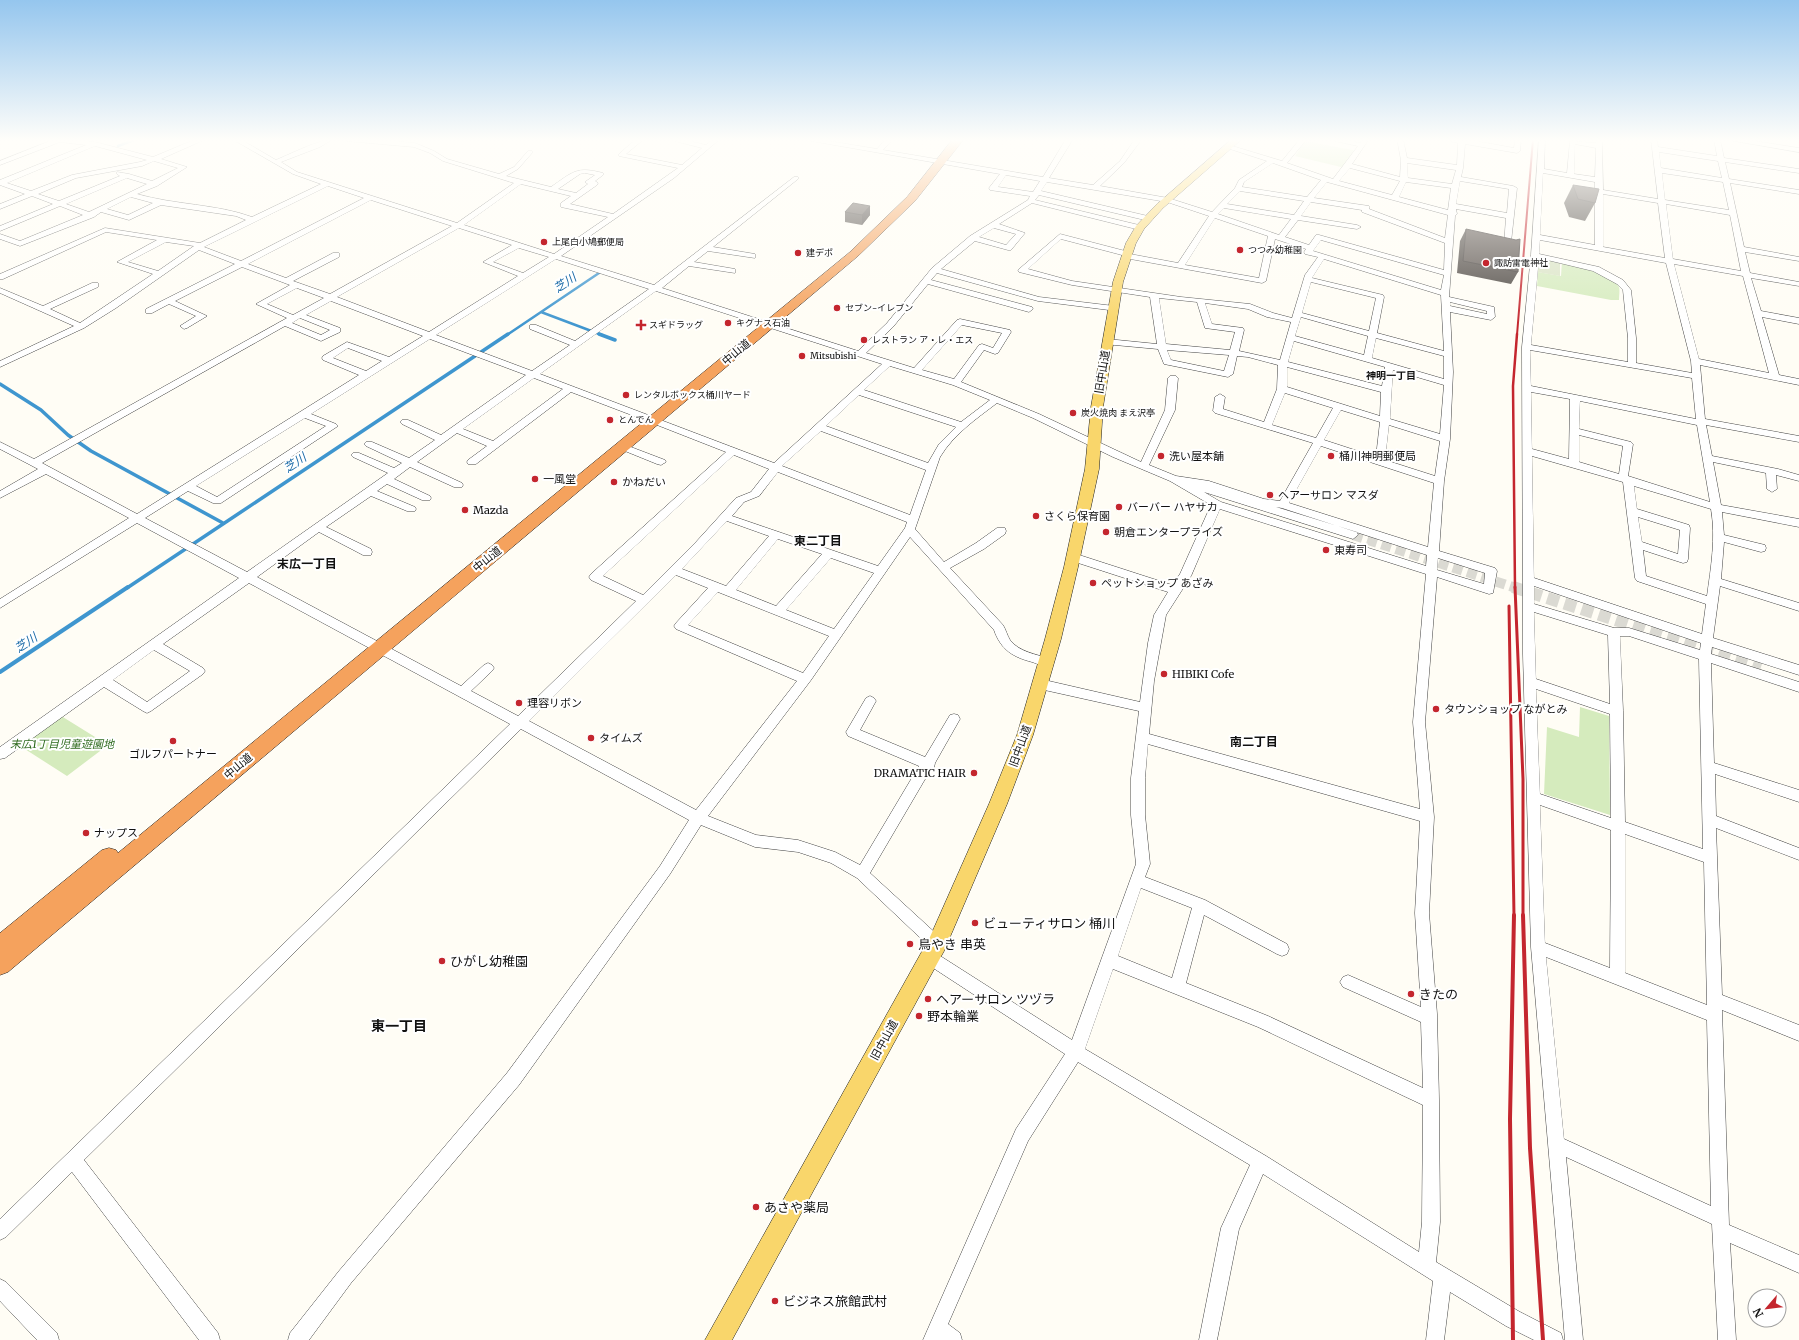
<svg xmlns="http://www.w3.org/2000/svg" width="1799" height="1340" viewBox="0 0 1799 1340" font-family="Merriweather,'Noto Sans JP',serif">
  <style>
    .green { fill: #d5ebbd }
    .cemetery { fill: #d9e3c4 }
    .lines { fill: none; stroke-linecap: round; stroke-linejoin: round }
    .stream-far2 { stroke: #3f96cf; stroke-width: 2.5 }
    .stream-far1 { stroke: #3f96cf; stroke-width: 3.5 }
    .stream { stroke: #3f96cf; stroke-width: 4 }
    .minor-tunnel-far1 { stroke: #dbdad3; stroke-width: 10; stroke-dasharray: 10 5; stroke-linecap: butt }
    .minor-tunnel { stroke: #dbdad3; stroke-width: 12; stroke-dasharray: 12 6; stroke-linecap: butt }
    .minor-casing { stroke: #444; stroke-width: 1 }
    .major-casing { stroke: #222; stroke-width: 1 }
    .highway-casing { stroke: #222; stroke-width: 1 }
    .minor { fill: #fff; fill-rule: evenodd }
    .major { fill: #f9d66b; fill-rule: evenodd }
    .highway { fill: #f5a25d; fill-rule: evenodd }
    .rail-far3 { stroke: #c4262e; stroke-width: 2 }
    .rail-far2 { stroke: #c4262e; stroke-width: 2.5 }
    .rail-far1 { stroke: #c4262e; stroke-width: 3 }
    .rail { stroke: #c4262e; stroke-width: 4 }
    .wall { fill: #4d4742 }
    .shaded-wall { fill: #3f3936 }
    .building { fill: #5a524d; stroke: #3f3936 }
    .poi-dot { fill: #c4262e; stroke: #fff; stroke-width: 1.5 }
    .labels { text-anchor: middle; stroke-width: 4; stroke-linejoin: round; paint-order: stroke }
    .far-poi-label { font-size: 9px; fill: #111; stroke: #fff; text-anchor: start }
    .far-neighbourhood-label { font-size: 10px; font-weight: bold; fill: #111; stroke: #fff }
    .street-label { font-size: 11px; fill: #111; stroke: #fff }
    .poi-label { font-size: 11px; fill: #111; stroke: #fff; text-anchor: start }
    .park-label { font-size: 11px; font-style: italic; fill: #2f6b1f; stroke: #fff }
    .water-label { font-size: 12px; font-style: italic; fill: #1768a6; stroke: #fff }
    .neighbourhood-label { font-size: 12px; font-weight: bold; fill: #111; stroke: #fff }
    .near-poi-label { font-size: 13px; fill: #111; stroke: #fff; text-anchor: start }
    .near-neighbourhood-label { font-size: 14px; font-weight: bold; fill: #111; stroke: #fff }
  </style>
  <rect width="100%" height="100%" fill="#fffdf5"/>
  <path class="green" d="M1305,141L1358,151L1345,168L1295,156Z
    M1562,261C1573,264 1615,277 1619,287C1620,290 1619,296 1619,300H1611L1537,286L1538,272L1561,276Z
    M1580,707L1609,716L1610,815L1544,794L1547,727L1579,737Z
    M58,714L108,745L67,776L17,744Z"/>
  <path class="cemetery" d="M1539,258L1560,262V276L1537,272Z"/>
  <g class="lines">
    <path class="stream-far2" d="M118,146L134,140L132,139
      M541,312L602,335
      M507,335L602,271"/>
    <path class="stream-far1" d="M599,334L615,340
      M0,384L41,410L68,435L91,451L223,523
      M127,588L508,334"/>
    <path class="stream" d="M0,672L128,587"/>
    <path class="minor-tunnel-far1" d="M1353,535L1516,588"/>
    <path class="minor-tunnel" d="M1513,587L1761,667"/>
    <defs>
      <path id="minor" d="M55,139L95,142L153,157L196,139H206L161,159L187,167L157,186L137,194C175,205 217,204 252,217L321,184L293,174L232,139H240L276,160C290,154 321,139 333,139L320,147L281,162L297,172L457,223L514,183L443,161L430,153L414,147L347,141L344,139H374L415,143L434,151L447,159L499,174L514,167L528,151H532V153L518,169L506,176L551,187C573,172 576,166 603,173V175L595,181L598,183L597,185L570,204L613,214L678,168L619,156V154L636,139H644L626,154L682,165L702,148L667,139H681L706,145L713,139H720L674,178L561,256L654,285L794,177H798V179L713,247L755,254V258L708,251L694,262L735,269V273L689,266L662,288L858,351L887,323L932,268L970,236L1028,200L1030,196L990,190L989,188L1000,174L800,139H817L877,149L886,139H893L883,150L1043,177L1066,139H1073L1049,178L1093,185L1120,161L1135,139H1142L1124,163L1100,186L1168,198L1212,212L1235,188L1239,180L1267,161L1227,148V146L1229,145L1282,161L1300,139H1307L1287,163L1333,179L1358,146L1325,139H1342L1360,143L1362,139H1369L1352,164L1400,177L1401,160L1397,139H1403L1407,158L1457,165L1458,143L1442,139H1465L1514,148L1515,139H1521L1520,151L1517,153L1465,144L1463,168L1461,177L1513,186L1517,188L1510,251H1504L1497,247L1498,245H1504L1506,218L1456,209L1457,214L1455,216L1449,297L1494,307L1495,317L1491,320L1450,312L1453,372L1450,439L1444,481L1439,551L1495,568L1497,571L1493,593L1489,594L1437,577L1425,722L1434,817L1429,913L1437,1014L1439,1100L1440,1222L1436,1262L1520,1312L1561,1333L1563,1340H1534L1506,1326L1450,1292L1444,1340H1426L1433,1281L1263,1174L1239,1229L1217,1340H1199L1221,1228L1250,1165L1078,1062L1028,1141L948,1324L960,1333L962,1340H923L1016,1129L1065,1054L924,962L922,957L924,952L929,950L934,952L1072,1040L1136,864L1131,815V778L1139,711L1040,689L1036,687L1034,684L1036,681L1040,679L1140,702L1148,643L1154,615L1168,592L1069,560L1068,557L1069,554L1073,553L1172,585L1180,574L1211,505L1170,481L1113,457L1033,418L997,403C976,419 954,434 940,457L915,529L944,562L976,543L997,528H1005L1006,531L1005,534L984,549L950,568L1003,625C1006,630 1007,635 1010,640C1019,652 1036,654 1050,659L1052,662L1050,665C1044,667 1038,664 1032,662C1013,657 1001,650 994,630L910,537L811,680L708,816L756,835L798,840L835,852L860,865L919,766L848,736L846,732L866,698L870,696L874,698L876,701L860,730L925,757L950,715L954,714L958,715L960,719L935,763L934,768L931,769L870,873L942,939L944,944L942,949L937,951L932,949L857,878L831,863L798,852L755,847L701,825L670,874L519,1085L351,1283L309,1340H288L290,1333L339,1271L507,1073L660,866L689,820L521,729L84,1160L218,1333L220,1340H199L72,1172L6,1237L0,1240V1219L510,724L249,583L163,644L203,668L205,671L203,674L151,711L147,713L143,711L104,687L5,758L0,759V747L239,578L137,523L0,608V599L129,518L46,474L0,498V491L38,469L0,449V442L34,459L287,318L256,304L290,285L242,267L175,301L207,316L187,328L184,329L180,326L196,316L169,304L152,313H146V309L235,264L199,250L116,308L84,328L0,367V361L74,326L0,293V288L43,306L92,283H98V287L50,309L80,323L153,274L117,262L157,240L106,232L3,279H0V274L105,228L200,243L246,220L236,216L161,205L129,220L101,212L94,217L20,246L0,239V234L20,241L83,215L60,206L0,231V226L53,204L32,196L0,209V204L25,194L0,185V180L86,145L60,142L0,165V161ZM95,146L147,160L140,162L72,175L31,191L7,183ZM154,161L178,168L152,181L129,174L117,172V174L120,176L59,201L38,194L76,178L142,166ZM1273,163L1321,180L1307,197L1242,187L1244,182ZM1407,163L1456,170L1452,184L1408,178ZM1350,168L1400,181L1392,195L1339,181ZM585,173L595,175L585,182L588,184L576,193L558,189L580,174ZM1006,175L1040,181L1033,192L998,187ZM127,178L147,184L89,212L66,204ZM1460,181L1509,189L1507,213L1456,204ZM1047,182L1167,202L1209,216L1178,263L1130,254L1129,252L1060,234L1018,270L1019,272L1072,285L1150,297L1157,344L1107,339L1103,342L1104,344L1158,349L1164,364L1228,377L1233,374L1237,356L1248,357L1278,365L1277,389L1264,422L1223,409L1225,397L1220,394L1215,397L1213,411L1215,413L1313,443L1280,501L1264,499L1209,481L1176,476L1149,465L1175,410L1178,378L1176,376H1170L1168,378L1165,410L1141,462L1039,414L961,382L984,350L995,354L998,353L1011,332L1010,330L960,319L957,320L914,368L866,353L893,327L928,284L1029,312L1033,309L1032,307L931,280L937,273L1038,301L1117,311V307L1114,306L1039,297L941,269L975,241L1008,250H1011L1025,233L999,224L1032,203L1140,230L1144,228L1143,226L1035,200L1039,195L1149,221L1153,219L1152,217L1041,191ZM1327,182L1448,215L1445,238L1369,209V206L1314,198ZM1406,182L1451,188L1448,210L1399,197ZM521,184L571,196L561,203V207L608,217L554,254L464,225ZM328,186L364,198L241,261L204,247ZM1240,191L1304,201L1294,215L1227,204ZM131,197L153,203L128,215L107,209ZM371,200L452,226L330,294L293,281L339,257V253H333L286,278L248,264ZM1311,202L1362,210V212L1445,243L1444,270L1319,235H1316L1309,245L1285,237L1298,220L1357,229L1361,227L1357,225L1301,216ZM1224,208L1291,219L1279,235L1218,214ZM1215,218L1268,236L1259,278L1185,265ZM459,228L512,245L483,262L518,276L429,332L337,297ZM994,228L1016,234L1006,245L979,237ZM1061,239L1122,255V258H1125L1262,283L1266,281L1275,239L1306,249L1304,252L1305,254L1318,257L1305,275L1292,318L1273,313L1250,304L1181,297L1072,281L1028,269ZM1321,240L1444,275L1441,290L1313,251ZM166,242L194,246L158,271L128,262ZM519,248L549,257L523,273L493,262ZM556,259L649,289L575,341L536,325H530V329L570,345L532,371L436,335ZM1324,259L1441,295L1444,351L1377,333L1384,297L1383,295L1312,278ZM1311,282L1376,298L1369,331L1302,313ZM297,288L324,298L293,315L267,304ZM656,291L882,364L774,463L658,419H652L650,421L652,423L726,452L591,574L589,577L591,580L636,601L518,716L471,691L492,671L494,668L492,665L488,663L484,665L461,686L257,577L319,532L363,555H371L372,552L371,549L326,527L371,496L407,511H415L416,509L415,507L377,491L387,484L422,500H430L431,498L430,496L394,479L410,467L454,487H462L463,485L462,483L417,462L457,433L487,446L468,460L467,462L468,464H476L571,392L642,419H648L650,417L648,415L540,374ZM1159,298L1197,302L1205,328L1235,332L1230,350L1166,344ZM331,301L423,336L389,357L347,342L323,356L322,358L323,360L359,375L137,514L42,463L285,326L321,341L340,332V328L306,315ZM1450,302L1487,311V314L1450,306ZM1205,303L1248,309L1267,317L1291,322L1280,360L1239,351L1244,330L1243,328L1212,324ZM1301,317L1368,336L1364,355L1295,336ZM300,318L330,330L321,335L292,323ZM962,325L1002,333L993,348L982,344L979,345L954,379L922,370ZM1376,338L1444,356V379L1372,358ZM430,339L526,375L441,435L408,420H402L400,422L402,424L435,440L409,458L372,442H366L364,444L366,446L402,463L394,468L359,453H353L351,455L353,457L388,473L247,572L145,518L188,491L213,503H221L338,426L336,424L311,414ZM1294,341L1385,367L1382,386L1288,362ZM348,348L382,361L366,371L333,358ZM1167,350L1229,355L1224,371L1171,360ZM890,366L953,385L990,400L961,422L864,390ZM1287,367L1381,392L1380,416L1287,387ZM1393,370L1444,385L1440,434L1390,419ZM534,378L563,389L493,441L463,429ZM1285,393L1333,408L1316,438L1272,425ZM859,395L956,427L939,444L928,463L826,426ZM1341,410L1380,422L1376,457L1324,440ZM305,418L326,426L217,497L196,486ZM1389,425L1440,441L1435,476L1385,460ZM821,431L926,470L910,515L782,466ZM1321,446L1434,483L1428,547L1289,503ZM734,455L769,469L751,492L736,498L696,542L643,595L603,576ZM778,472L907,522L905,528L878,566L732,516L744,502L759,496ZM1204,492L1353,539L1358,535L1357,532L1276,507L1282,508L1427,555L1426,566L1221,502ZM1220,509L1426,574L1413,722L1420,809L1149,734L1154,681L1166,615L1191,576ZM727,521L769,536L726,586L682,569ZM778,539L822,554L776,606L736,590ZM831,558L874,573L834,629L786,610ZM1438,558L1485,573L1484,584L1437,570ZM676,575L708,588L676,623L674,626L676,629L797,681L696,810L529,721ZM718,592L829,636L803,673L688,625ZM154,650L190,671L147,702L113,680ZM1148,744L1420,821L1415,913L1421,1007L1348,975L1343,977L1340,982L1343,987L1421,1022L1423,1088L1268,1016L1186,983L1204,915L1277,954L1282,956L1287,954L1289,949L1287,944L1205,900L1145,877L1150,864L1145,815V778ZM1141,888L1192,908L1172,978L1118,956ZM1113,969L1258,1027L1423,1105L1422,1222L1419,1252L1266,1156L1085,1049Z
        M1539,139H1545L1544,169L1567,173L1570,141L1596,143V139H1602L1603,190L1658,199L1651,139H1657L1658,147L1717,156L1714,139H1720L1724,158L1799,169V173L1725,162L1729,179L1799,190V194L1730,183L1744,247L1799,257V261L1745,252L1750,273L1799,282V286L1751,278L1761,311L1799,318V324L1762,317L1779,375L1799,379V385L1700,365L1705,419L1799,436V442L1706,425L1712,456L1778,469L1799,475V481L1776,475L1777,489L1772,492L1767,489L1766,473L1713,462L1721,505L1799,519V527L1722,512L1724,535L1765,545L1766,548L1765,551L1761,552L1724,542L1721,579L1799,603V611L1720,586L1713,638L1799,665V675L1712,647L1711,654L1799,682V692L1711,663L1714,763L1799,790V802L1715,774L1716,816L1799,848V860L1716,828L1722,995L1799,1025V1041L1722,1010L1729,1225L1799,1255V1273L1730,1243L1736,1340H1718L1712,1224L1566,1157L1583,1340H1565L1531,947L1523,654L1522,347L1531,255ZM1575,144L1596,148L1595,177L1574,174ZM1659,152L1718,161L1722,178L1661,168ZM1543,173L1595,182V245L1540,235ZM1662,173L1723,182L1729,210L1665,200ZM1603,194L1658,203L1665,258L1603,247ZM1666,204L1730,215L1741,271L1673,259ZM1540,240L1666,263L1691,361L1692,373L1636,363V338L1631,290L1623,280L1599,267L1539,254ZM1539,258L1593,271L1617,284L1623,290L1628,338V362L1531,345ZM1674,264L1743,276L1769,373L1699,359ZM1530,350L1692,378L1696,419L1531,386ZM1531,392L1570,399L1569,459L1532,449ZM1580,401L1697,425L1710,502L1628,476L1633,444L1631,442L1579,429ZM1579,435L1623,446L1619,474L1579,462ZM1532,456L1623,482L1635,578L1637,581L1706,604L1702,634L1534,578ZM1634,486L1711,509C1716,538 1711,567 1707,596L1646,576L1643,550L1683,563L1687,562L1688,559L1690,528L1689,525L1637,509ZM1638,517L1680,530L1678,554L1642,542ZM1534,586L1701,643L1700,650L1629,628H1614L1534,604ZM1534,612L1608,635L1610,704L1536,679ZM1620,636H1629L1699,659L1703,849L1625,822L1623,711ZM1536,689L1610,714L1611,818L1540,794ZM1540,805L1611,830L1610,968L1545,943ZM1625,834L1704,862L1707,1005L1625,973ZM1546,957L1707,1020L1711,1206L1564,1139Z
        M1723,139H1742L1799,148V152Z
        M1799,139V142L1796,140V139Z
        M623,444L665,460L666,462L661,465L657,464L620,449L618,447L620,445Z
        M0,1279L6,1282L57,1333L59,1340H37L0,1301Z"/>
      <path id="major" d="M1232,139H1242L1163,208L1144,229L1136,243L1123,282L1103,407L1099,469L1078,567L1061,639L1033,735L1007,804L944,951L732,1340H705L930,937L989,804L1017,735L1045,639L1064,567L1085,469L1091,407L1113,282L1126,243L1136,226L1157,204Z"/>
      <path id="highway" d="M953,139H964L915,201L858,256L8,972L0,975V933L102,850L109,848L116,850L118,853L850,252L907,197Z"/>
    </defs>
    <use href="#minor" class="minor-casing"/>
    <use href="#major" class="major-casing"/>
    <use href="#highway" class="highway-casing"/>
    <use href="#minor" class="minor"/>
    <use href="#major" class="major"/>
    <use href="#highway" class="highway"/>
    <path class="rail-far3" d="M1517,335L1533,139"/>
    <path class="rail-far2" d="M1515,588L1513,386L1517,334"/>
    <path class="rail-far1" d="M1515,587L1523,779V916
      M1509,606L1514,916"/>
    <path class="rail" d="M1523,915L1530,1148L1543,1340
      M1513,1340L1510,1119L1514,915"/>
  </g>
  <path class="wall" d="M1573,185L1595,203L1585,221L1569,217L1564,203Z
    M870,206V215L862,225L845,222V212Z
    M1466,229L1518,272L1511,284L1457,273L1460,241Z"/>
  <path class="shaded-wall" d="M870,206V215L862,225V215Z"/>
  <path class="building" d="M1573,185L1599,189L1595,203L1578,199Z
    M853,203L870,206L862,215L845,212Z
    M1466,229L1516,240L1520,239L1518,272L1463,261Z"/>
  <linearGradient id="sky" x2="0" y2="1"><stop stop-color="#95c6ee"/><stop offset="0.43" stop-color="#fffefa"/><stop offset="1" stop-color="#fffefa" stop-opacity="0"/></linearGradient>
  <rect width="1799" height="327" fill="url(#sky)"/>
  <g class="poi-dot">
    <circle cx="544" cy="242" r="4"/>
    <circle cx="1240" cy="250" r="4"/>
    <circle cx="798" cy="253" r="4"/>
    <circle cx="1486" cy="263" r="4"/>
    <circle cx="837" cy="308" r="4"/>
    <circle cx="728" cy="323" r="4"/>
    <path d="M639 319h4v4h4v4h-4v4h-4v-4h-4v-4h4z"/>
    <circle cx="864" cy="340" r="4"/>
    <circle cx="802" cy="356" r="4"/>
    <circle cx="626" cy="395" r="4"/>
    <circle cx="1073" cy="413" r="4"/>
    <circle cx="610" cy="420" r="4"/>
    <circle cx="1161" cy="456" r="4"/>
    <circle cx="1331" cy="456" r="4"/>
    <circle cx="535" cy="479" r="4"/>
    <circle cx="614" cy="482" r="4"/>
    <circle cx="1270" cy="495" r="4"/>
    <circle cx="1119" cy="507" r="4"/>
    <circle cx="465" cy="510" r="4"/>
    <circle cx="1036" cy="516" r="4"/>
    <circle cx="1106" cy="532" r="4"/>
    <circle cx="1326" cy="550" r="4"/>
    <circle cx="1093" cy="583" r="4"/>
    <circle cx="1164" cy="674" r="4"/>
    <circle cx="519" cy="703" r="4"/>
    <circle cx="1436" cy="709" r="4"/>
    <circle cx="591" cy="738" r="4"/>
    <circle cx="173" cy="741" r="4"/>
    <circle cx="974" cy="773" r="4"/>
    <circle cx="86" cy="833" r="4"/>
    <circle cx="975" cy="923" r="4"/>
    <circle cx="910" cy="944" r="4"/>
    <circle cx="442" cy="961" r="4"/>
    <circle cx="1411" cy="994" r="4"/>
    <circle cx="928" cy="999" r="4"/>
    <circle cx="919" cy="1016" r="4"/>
    <circle cx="756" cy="1207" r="4"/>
    <circle cx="775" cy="1301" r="4"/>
  </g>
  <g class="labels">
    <g class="far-poi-label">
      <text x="552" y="245">上尾白小鳩郵便局</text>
      <text x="1248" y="253">つつみ幼稚園</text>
      <text x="806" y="256">建デポ</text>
      <text x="1494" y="266">諏訪雷電神社</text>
      <text x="845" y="311">セブン-イレブン</text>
      <text x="736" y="326">キグナス石油</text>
      <text x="649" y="328">スギドラッグ</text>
      <text x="872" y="343">レストラン ア・レ・エス</text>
      <text x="810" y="359">Mitsubishi</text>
      <text x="634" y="398">レンタルボックス桶川ヤード</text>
      <text x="1081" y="416">炭火焼肉 まえ沢亭</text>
      <text x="618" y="423">とんでん</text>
    </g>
    <g class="far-neighbourhood-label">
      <text x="1391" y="379">神明一丁目</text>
    </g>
    <g class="street-label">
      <text transform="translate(736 352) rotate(-40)" y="4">中山道</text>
      <text transform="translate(1102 372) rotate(-81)" y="4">旧中山道</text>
      <text transform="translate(487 559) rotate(-39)" y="4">中山道</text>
      <text transform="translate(1020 746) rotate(-70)" y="4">旧中山道</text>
      <text transform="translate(238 766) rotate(-40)" y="4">中山道</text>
      <text transform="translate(884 1040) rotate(-61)" y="4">旧中山道</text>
    </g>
    <g class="poi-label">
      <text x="1169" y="460">洗い屋本舗</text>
      <text x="1339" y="460">桶川神明郵便局</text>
      <text x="543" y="483">一風堂</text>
      <text x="622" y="486">かねだい</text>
      <text x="1278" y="499">ヘアーサロン マスダ</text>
      <text x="1127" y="511">バーバー ハヤサカ</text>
      <text x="473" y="514">Mazda</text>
      <text x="1044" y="520">さくら保育園</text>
      <text x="1114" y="536">朝倉エンタープライズ</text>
      <text x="1334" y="554">東寿司</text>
      <text x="1101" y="587">ペットショップ あざみ</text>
      <text x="1172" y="678">HIBIKI Cofe</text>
      <text x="527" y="707">理容リボン</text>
      <text x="1444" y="713">タウンショップ ながとみ</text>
      <text x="599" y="742">タイムズ</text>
      <text x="173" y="758" text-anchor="middle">ゴルフパートナー</text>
      <text x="966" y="777" text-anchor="end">DRAMATIC HAIR</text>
      <text x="94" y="837">ナップス</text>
    </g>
    <g class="park-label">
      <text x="62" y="748">末広1丁目児童遊園地</text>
    </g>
    <g class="water-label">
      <text transform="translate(565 283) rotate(-34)" y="4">芝川</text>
      <text transform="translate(295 463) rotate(-34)" y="4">芝川</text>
      <text transform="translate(26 643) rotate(-34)" y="4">芝川</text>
    </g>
    <g class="neighbourhood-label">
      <text x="818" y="545">東二丁目</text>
      <text x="307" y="568">末広一丁目</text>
      <text x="1254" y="746">南二丁目</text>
    </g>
    <g class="near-poi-label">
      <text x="983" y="928">ビューティサロン 桶川</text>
      <text x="918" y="949">鳥やき 串英</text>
      <text x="450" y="966">ひがし幼稚園</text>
      <text x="1419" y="999">きたの</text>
      <text x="936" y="1004">ヘアーサロン ツヅラ</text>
      <text x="927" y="1021">野本輪業</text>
      <text x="764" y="1212">あさや薬局</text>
      <text x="783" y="1306">ビジネス旅館武村</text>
    </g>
    <g class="near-neighbourhood-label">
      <text x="399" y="1031">東一丁目</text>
    </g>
  </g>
  <g transform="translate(1767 1308) rotate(242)"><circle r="19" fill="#ffffff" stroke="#a0a0a0"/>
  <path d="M0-3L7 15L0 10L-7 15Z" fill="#c4262e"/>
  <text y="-6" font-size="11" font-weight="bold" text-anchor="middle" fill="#111111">N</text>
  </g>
</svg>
